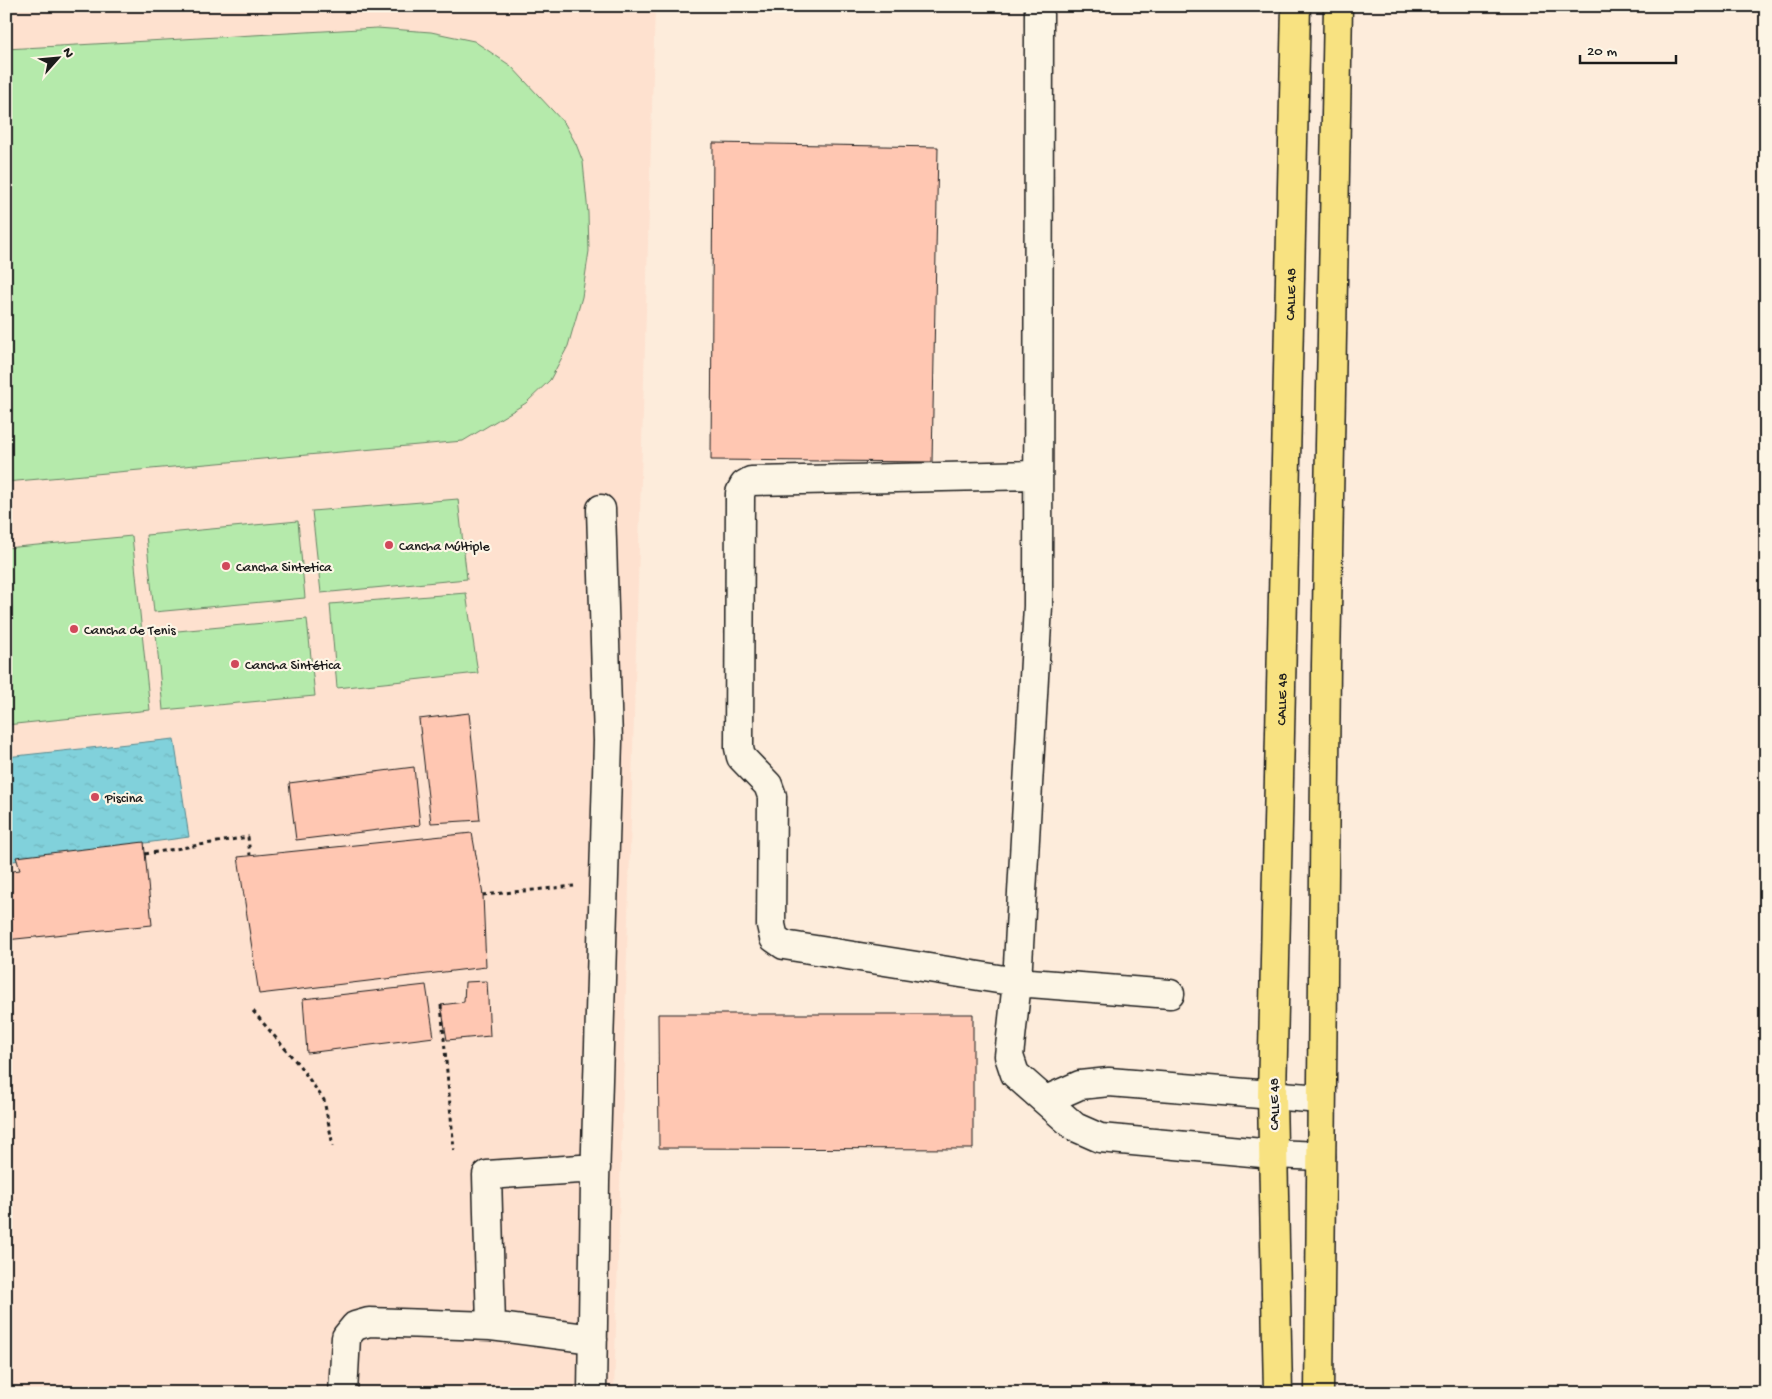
<svg xmlns="http://www.w3.org/2000/svg" width="1772" height="1399" viewBox="0 0 1772 1399" font-family="'Gochi Hand',sans-serif">
  <style>
    .built { fill: #fee1cf }
    .garden { fill: #b5eaab; stroke: #688364 }
    .water { fill: url(#water-ripples); stroke: #59898f }
    .building { fill: #ffc7b2; stroke: #1c1c1c }
    .lines { fill: none; stroke-linecap: round; stroke-linejoin: round }
    .minor-casing { stroke: #1c1c1c; stroke-width: 31 }
    .major-casing { stroke: #1c1c1c; stroke-width: 31 }
    .path { stroke: #1c1c1c; stroke-width: 3; stroke-dasharray: 4 4; stroke-linecap: butt }
    .minor { stroke: #fcf5e5; stroke-width: 28 }
    .major { stroke: #f8e281; stroke-width: 28 }
    .poi-dot { fill: #d1495b; stroke: #fcf5e5; stroke-width: 2 }
    .labels { text-anchor: middle; stroke-width: 4.5; stroke-linejoin: round; paint-order: stroke }
    .street-label { font-size: 14px; fill: #1c1c1c; stroke: #fcf5e5 }
    .poi-label { font-size: 14px; fill: #1c1c1c; stroke: #fcf5e5; text-anchor: start }
  </style>
  <defs>
    <pattern id="water-ripples" width="26" height="14" patternUnits="userSpaceOnUse" patternTransform="scale(1.25)"><rect width="26" height="14" fill="#81d1db"/><path d="M2 4q2-2 4 0t4 0M15 11q2-2 4 0t4 0" fill="none" stroke="#6fb3bb"/></pattern>
  </defs>
  <rect width="100%" height="100%" fill="#fdecdb"/>
  <filter id="ink" filterUnits="userSpaceOnUse"><feTurbulence type="fractalNoise" baseFrequency=".02" numOctaves="2"/><feDisplacementMap in="SourceGraphic" scale="10" xChannelSelector="R" yChannelSelector="G"/><feConvolveMatrix kernelMatrix="1 2 1 2 8 2 1 2 1" color-interpolation-filters="sRGB"/></filter>
  <g filter="url(#ink)">
    <path class="built" d="M6,6H655L614,1393H6Z"/>
    <path class="garden" d="M377,28L431,32L474,41L511,66L565,124L576,144L583,162L588,213L589,251L582,297L568,346L550,380L526,403L463,441L6,482V49Z
      M458,499L467,579L321,593L312,511Z
      M298,521L305,598L154,612L146,535Z
      M132,536L150,710L6,725V548Z
      M466,593L478,673L337,688L330,604Z
      M307,619L315,696L163,710L156,633Z"/>
    <path class="water" d="M174,739L189,837L6,862V757Z"/>
    <path class="building" d="M713,143L938,147L932,462L711,460Z
      M469,713L480,820L431,823L419,719Z
      M414,767L420,825L296,840L289,783Z
      M472,833L483,895L486,967L259,994L238,857Z
      M144,842L152,925L6,940V872L20,870L16,857Z
      M487,981L490,1036L447,1040L441,1005L464,1002L465,982Z
      M426,985L434,1037L307,1053L303,999Z
      M658,1014H973V1149L659,1148Z"/>
    <g class="lines">
      <defs>
        <path id="minor" d="M1039,6L1038,606L1017,982L1009,1056L1015,1074L1075,1127L1100,1138L1273,1154L1321,1156
          M1038,475L751,481L744,485L740,493L739,748L741,757L768,785L772,796L771,925L774,938L784,945L1017,982L1170,994
          M1046,1100L1080,1085L1109,1082L1321,1099
          M491,1326L487,1175L596,1168
          M343,1393L346,1337L355,1326L369,1322L491,1326L593,1339
          M592,1393L595,1182L608,741L601,509"/>
        <g id="major">
          <path id="s1" d="M1278,1393L1272,1096L1296,6"/>
          <path d="M1319,1393L1326,665L1338,6"/>
        </g>
      </defs>
      <use href="#minor" class="minor-casing"/>
      <use href="#major" class="major-casing"/>
      <path class="path" d="M145,854L248,837L250,855
        M483,895L574,886
        M441,1005L454,1150
        M253,1011L299,1065L324,1100L333,1146"/>
      <use href="#minor" class="minor"/>
      <use href="#major" class="major"/>
    </g>
  </g>
  <g class="poi-dot">
    <circle cx="389" cy="545" r="5"/>
    <circle cx="226" cy="566" r="5"/>
    <circle cx="74" cy="629" r="5"/>
    <circle cx="235" cy="664" r="5"/>
    <circle cx="95" cy="797" r="5"/>
  </g>
  <g class="labels">
    <g class="street-label">
      <text dy="5" stroke="none"><textPath href="#s1" startOffset="1099">CALLE 48</textPath></text>
      <text dy="5" stroke="none"><textPath href="#s1" startOffset="694">CALLE 48</textPath></text>
      <text transform="translate(1273 1104) rotate(-90)" y="5">CALLE 48</text>
    </g>
    <g class="poi-label">
      <text x="399" y="550">Cancha Múltiple</text>
      <text x="236" y="571">Cancha Sintetica</text>
      <text x="84" y="634">Cancha de Tenis</text>
      <text x="245" y="669">Cancha Sintética</text>
      <text x="105" y="802">Piscina</text>
    </g>
  </g>
  <rect width="1772" height="1399" fill="none" stroke="#fcf5e5" stroke-width="25"/>
  <rect x="12" y="12" width="1747" height="1374" fill="none" stroke="#1c1c1c" stroke-width="2" filter="url(#ink)"/>
  <g transform="translate(58 58) rotate(63)" stroke="#fcf5e5" stroke-width="4" paint-order="stroke">
  <path d="M0-4L9 19L0 12L-9 19Z" fill="#1c1c1c"/>
  <text y="-8" font-size="14" font-weight="bold" text-anchor="middle" fill="#1c1c1c">N</text>
  </g>
  <path d="M1580 55v8h96v-8" fill="none" stroke="#1c1c1c" stroke-width="2.5"/>
  <text x="1587" y="55" font-size="15" fill="#1c1c1c" stroke="#fcf5e5" stroke-width="4" paint-order="stroke">20 m</text>
</svg>
